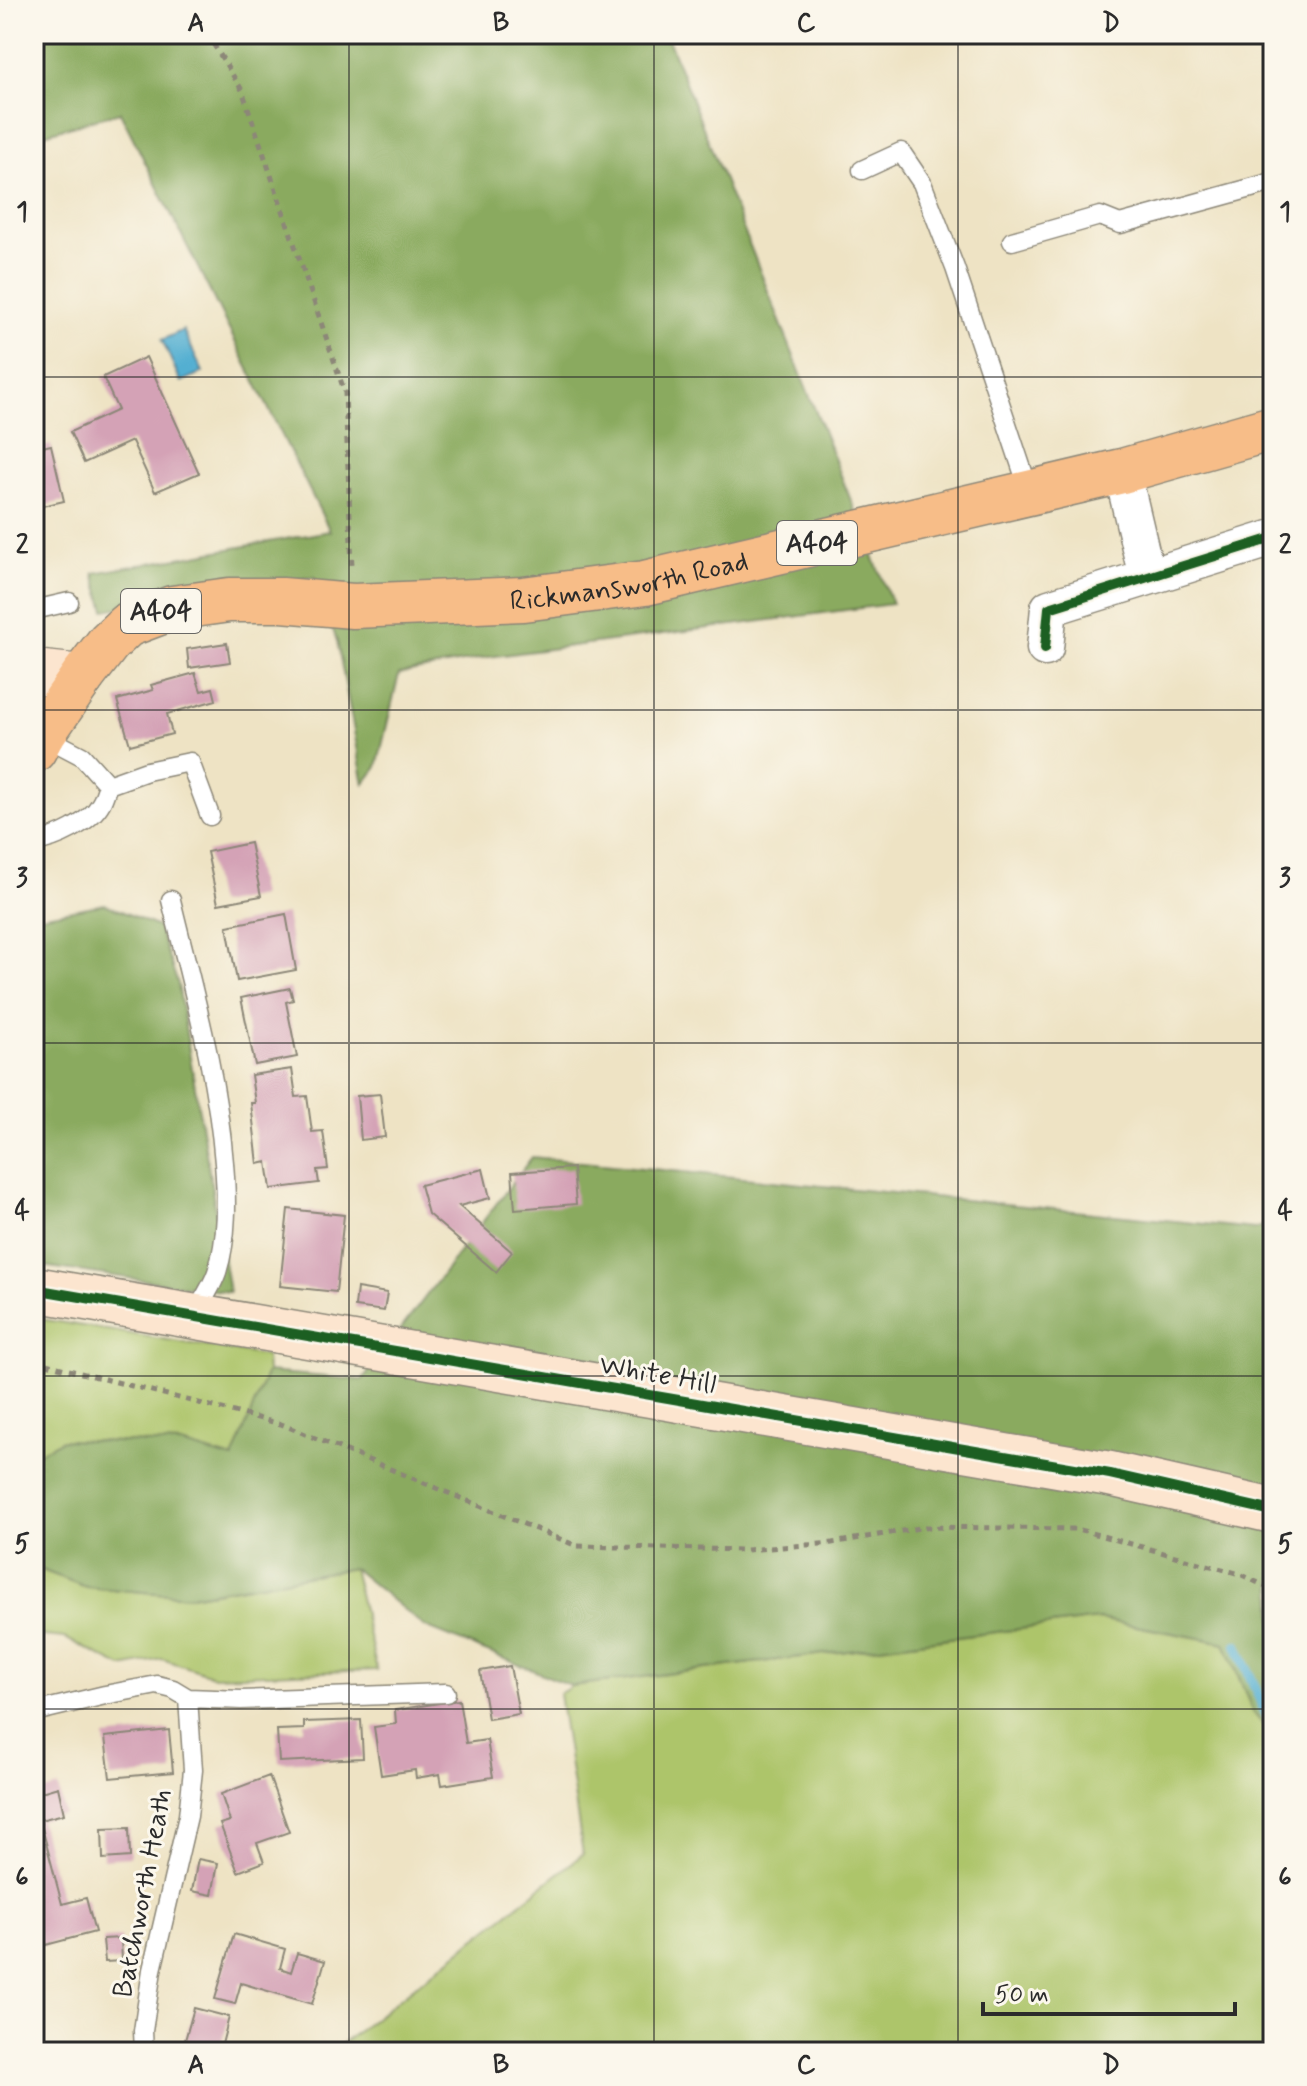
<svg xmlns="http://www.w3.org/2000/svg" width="1307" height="2086" viewBox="0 0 1307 2086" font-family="Mynerve,sans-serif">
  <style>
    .green { fill: #adc56a; stroke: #6c784a; stroke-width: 2 }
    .forest { fill: #8aaa5e; stroke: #5a6a44; stroke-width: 2 }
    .water { fill: #53afd1; stroke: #3f6d7e; stroke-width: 2 }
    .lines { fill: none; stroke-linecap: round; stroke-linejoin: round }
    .stream { stroke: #53afd1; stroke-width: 10 }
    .building { fill: #d4a2b6 }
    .lane-casing { stroke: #8c8778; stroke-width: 21 }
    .street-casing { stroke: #8c8778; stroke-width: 39 }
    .secondary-casing { stroke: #8c8778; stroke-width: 47 }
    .primary-casing { stroke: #8c8778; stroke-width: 47 }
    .path { stroke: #8c8778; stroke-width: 5; stroke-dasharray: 6 6; stroke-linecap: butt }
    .lane { stroke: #fff; stroke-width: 18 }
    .street { stroke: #fff; stroke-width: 36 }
    .secondary { stroke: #fce5cf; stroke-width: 44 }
    .primary { stroke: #f7bd88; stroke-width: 44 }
    .cycleway-casing { stroke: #fbf7ec; stroke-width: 15 }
    .cycleway { stroke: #1b5e20; stroke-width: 10 }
    .grid { fill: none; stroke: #2b2b2b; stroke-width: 2; stroke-opacity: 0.55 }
    .labels { text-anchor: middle; stroke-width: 6; stroke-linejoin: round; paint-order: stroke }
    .shield { fill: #fbf7ec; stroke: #696865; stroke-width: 2 }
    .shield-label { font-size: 26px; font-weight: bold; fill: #2b2b2b }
    .street-label { font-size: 28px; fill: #2b2b2b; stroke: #fbf7ec }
    .neatline { fill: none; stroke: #2b2b2b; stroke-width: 3 }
    .grid-label { font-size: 26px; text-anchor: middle; font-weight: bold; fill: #2b2b2b }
  </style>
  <rect width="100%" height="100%" fill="#fbf7ec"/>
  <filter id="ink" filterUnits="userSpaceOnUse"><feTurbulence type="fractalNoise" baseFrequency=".0125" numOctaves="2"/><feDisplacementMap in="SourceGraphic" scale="16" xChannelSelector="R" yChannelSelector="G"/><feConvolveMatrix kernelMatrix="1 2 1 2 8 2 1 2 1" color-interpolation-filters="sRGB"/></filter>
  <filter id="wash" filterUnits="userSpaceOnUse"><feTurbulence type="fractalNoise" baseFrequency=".006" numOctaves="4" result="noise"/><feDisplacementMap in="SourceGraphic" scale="32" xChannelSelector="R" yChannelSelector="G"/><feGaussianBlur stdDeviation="1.8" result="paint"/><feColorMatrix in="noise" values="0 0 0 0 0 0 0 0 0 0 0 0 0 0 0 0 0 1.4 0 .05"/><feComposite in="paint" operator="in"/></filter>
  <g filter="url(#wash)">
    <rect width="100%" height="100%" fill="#eee3c4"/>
    <path class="green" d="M34,1318L266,1356L267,1372L233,1459L181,1444L63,1440L34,1455Z
      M34,1567L86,1587L190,1596L353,1568L377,1670L215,1676L162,1659L122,1667L65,1638L34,1635Z
      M1099,1619L1225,1643L1253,1712L1273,1737V2052H338L342,2044L583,1854L559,1694L572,1686Z"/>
    <path class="forest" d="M34,34H666L892,604L488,657L399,674L377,767L364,784L337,641L314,577L105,610L94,573L330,531L120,112L34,137Z
      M105,904L158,927L178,984L229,1292L34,1265V917Z
      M532,1157L1255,1229L1273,1222V1737L1253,1712L1225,1643L1099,1619L572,1686L425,1627L353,1568L190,1596L86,1587L34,1567V1455L62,1440L181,1444L233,1459L267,1372L362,1380Z"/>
    <path class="water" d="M183,330L203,372L181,382L162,340Z"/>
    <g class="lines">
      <path class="stream" d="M1237,1645L1266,1714L1273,1722"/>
    </g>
    <g id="blocks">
      <path class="building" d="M146,357L199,473L155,492L132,441L84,463L70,432L118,410L103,377Z
        M51,445L64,501L34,508V449Z
        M227,643L230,662L189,668L187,649Z
        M195,673L201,691L213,688L216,700L167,714L172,734L130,745L117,700L153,690L151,685Z
        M250,843L261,896L218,904L207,852Z
        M286,914L296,970L237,981L227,926Z
        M290,988L293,1000L286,1002L297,1057L255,1065L241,998Z
        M292,1069L296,1097L307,1096L312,1132L323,1131L328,1169L317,1170L319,1183L271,1189L267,1162L258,1164L251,1103H255L251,1075Z
        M380,1094L385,1137L361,1140L357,1096Z
        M573,1168L576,1204L515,1209L512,1172Z
        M483,1169L490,1198L459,1206L512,1252L496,1272L428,1214L420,1185Z
        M288,1209L344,1215L336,1292L280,1286Z
        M357,1288L387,1293L384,1311L355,1307Z
        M510,1666L519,1714L488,1719L480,1671Z
        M459,1700L466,1743L487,1740L493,1777L442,1785L440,1774L416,1778L415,1770L381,1775L374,1727L396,1724L395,1710Z
        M361,1720L363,1758L279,1762L277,1730L304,1729V1722Z
        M169,1730L173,1772L110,1778L105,1737Z
        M269,1776L289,1832L257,1843L264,1862L238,1872L220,1824L230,1821L221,1794Z
        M58,1787L64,1814L40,1820L62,1904L86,1898L95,1932L42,1946L34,1917V1794Z
        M129,1828L130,1857L103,1859L102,1829Z
        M198,1859L218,1863L212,1895L192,1891Z
        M234,1934L285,1949L280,1968L291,1972L297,1953L325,1961L312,2004L241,1983L235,2004L215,1999Z
        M121,1938L122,1961L105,1962L103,1939Z
        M194,2008L229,2017L220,2052L182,2051Z"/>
    </g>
  </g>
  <g filter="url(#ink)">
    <use href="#blocks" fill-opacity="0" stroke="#8c8778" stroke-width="2"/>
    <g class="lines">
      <defs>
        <path id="lane" d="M862,170L901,152L922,183L955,268L1030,493
          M1012,241L1100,216L1120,224L1273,182
          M34,610L69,602
          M108,785L147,771L190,762L210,816
          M34,842C56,839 90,823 101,803C104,798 106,790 108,785L82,756L42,735
          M171,900C192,987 217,1073 224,1163C227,1199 228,1237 217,1272C212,1287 202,1301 194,1315
          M34,1712L105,1695L157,1685L173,1689L188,1698L241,1700L446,1693
          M144,2052L143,2031L152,1970L188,1816L193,1770L188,1698"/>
        <path id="street" d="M1122,471L1147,577
          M1045,648L1049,608L1273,538"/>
        <path id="secondary" d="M34,672L82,677
          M34,1289L1110,1474L1273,1511"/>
        <g id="primary">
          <path id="s1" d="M34,750L42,735L82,677L109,642L127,625L172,608L229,600H282L353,606L523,599L645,583L1122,471L1273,428"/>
        </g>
      </defs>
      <use href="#lane" class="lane-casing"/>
      <use href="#street" class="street-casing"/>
      <use href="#secondary" class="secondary-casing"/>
      <use href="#primary" class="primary-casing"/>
      <path class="path" d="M207,34L242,90L345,393L352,567
        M34,1361L281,1424L577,1546L745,1550L832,1543L925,1527L1077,1529L1240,1574L1273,1590"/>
      <use href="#lane" class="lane"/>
      <use href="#street" class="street"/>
      <use href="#secondary" class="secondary"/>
      <use href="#primary" class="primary"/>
      <defs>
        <path id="cycleway" d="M1045,648L1049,608L1273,538
          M34,1289L1110,1474L1273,1511"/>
      </defs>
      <use href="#cycleway" class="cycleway-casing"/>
      <use href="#cycleway" class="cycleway"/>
    </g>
  </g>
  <path class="grid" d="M349,34V2052M654,34V2052M958,34V2052M34,377H1273M34,710H1273M34,1043H1273M34,1376H1273M34,1709H1273"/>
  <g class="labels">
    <g class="shield">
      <rect x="777" y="521" width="80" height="44" rx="6"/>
      <rect x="121" y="589" width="80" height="44" rx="6"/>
    </g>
    <g class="shield-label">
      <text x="817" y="552">A404</text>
      <text x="161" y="620">A404</text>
    </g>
    <g class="street-label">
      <text dy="10" stroke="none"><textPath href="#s1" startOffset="664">Rickmansworth Road</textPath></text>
      <text transform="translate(658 1373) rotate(10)" y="10">White Hill</text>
      <text transform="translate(141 1893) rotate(-79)" y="10">Batchworth Heath</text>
    </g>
  </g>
  <rect width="1307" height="2086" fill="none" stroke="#fbf7ec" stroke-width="88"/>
  <path d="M983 2002v12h252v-12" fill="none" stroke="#2b2b2b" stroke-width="4"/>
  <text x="995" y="2002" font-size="24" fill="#2b2b2b" stroke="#fbf7ec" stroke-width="6" paint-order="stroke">50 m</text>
  <rect x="44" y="44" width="1219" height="1998" class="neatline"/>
  <g class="grid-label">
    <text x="196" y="31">A</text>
    <text x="501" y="31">B</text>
    <text x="806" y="31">C</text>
    <text x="1111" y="31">D</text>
    <text x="22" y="220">1</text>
    <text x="1285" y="220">1</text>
    <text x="22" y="553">2</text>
    <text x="1285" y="553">2</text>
    <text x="22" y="886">3</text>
    <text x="1285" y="886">3</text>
    <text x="22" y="1219">4</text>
    <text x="1285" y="1219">4</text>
    <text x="22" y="1552">5</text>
    <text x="1285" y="1552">5</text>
    <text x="22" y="1885">6</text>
    <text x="1285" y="1885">6</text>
    <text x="196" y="2073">A</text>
    <text x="501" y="2073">B</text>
    <text x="806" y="2073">C</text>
    <text x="1111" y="2073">D</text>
  </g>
</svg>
